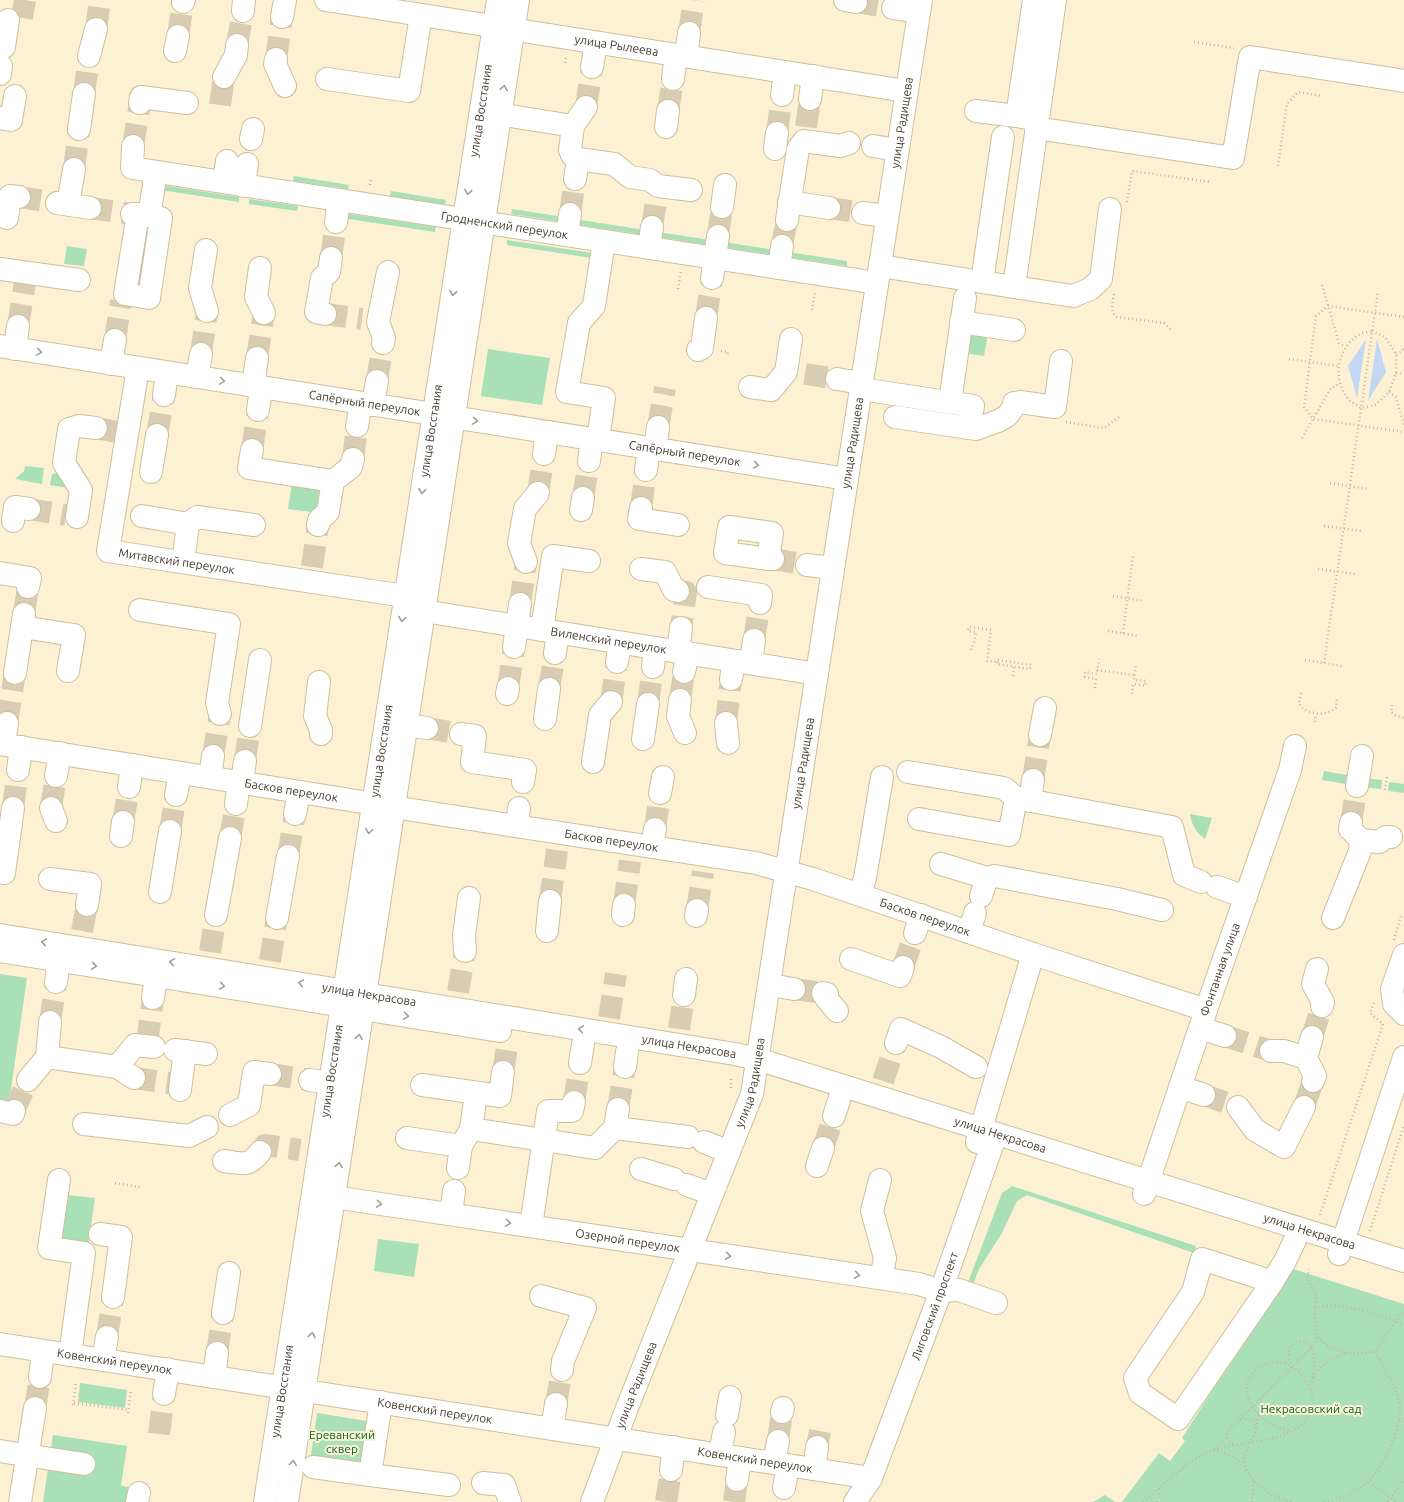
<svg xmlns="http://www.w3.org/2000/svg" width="1404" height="1502" viewBox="0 0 1404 1502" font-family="Ubuntu,sans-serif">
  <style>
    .green { fill: #aae0b6 }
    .water { fill: #c2d7f3 }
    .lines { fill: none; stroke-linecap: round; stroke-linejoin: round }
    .minor-tunnel { stroke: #d8cdb3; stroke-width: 22; stroke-dasharray: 22 11; stroke-linecap: butt }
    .minor-casing { stroke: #cebf9c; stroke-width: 24 }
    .path { stroke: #c4baa1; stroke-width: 2.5; stroke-dasharray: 1 3; stroke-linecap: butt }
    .minor { stroke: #fff; stroke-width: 22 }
    .oneway { stroke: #a09e96 }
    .labels { text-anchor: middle; stroke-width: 4; stroke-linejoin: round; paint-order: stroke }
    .street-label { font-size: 12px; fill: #423c2e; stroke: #fdf1d4 }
    .park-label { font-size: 12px; fill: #096531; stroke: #fdf1d4 }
  </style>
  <rect width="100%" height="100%" fill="#fdf1d4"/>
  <path class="green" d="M294,176L349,185L348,189L293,181Z
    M161,185L239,197V202L160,190Z
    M391,191L446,200L445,205L390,196Z
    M249,199L298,206L297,211L249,204Z
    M512,209L563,217V222L511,214Z
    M343,213L436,227L435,232L342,218Z
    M574,219L645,230V235L574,224Z
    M658,232L710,240L709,245L658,237Z
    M507,240L593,253L592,258L507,245Z
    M724,242L775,250L774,255L723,247Z
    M67,246L87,249L84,266L64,264Z
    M788,252L847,261V266L787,257Z
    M967,330L988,333L984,356L963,353Z
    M488,349L550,358L542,405L481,396Z
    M25,466L44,468L42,484L15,479L24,471Z
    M65,471L74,489L50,485L52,474Z
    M292,483L318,488C320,495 318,510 311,512L288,509Z
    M1324,771L1353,776L1352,785L1322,780Z
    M1364,778L1382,780L1381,789L1363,787Z
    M1389,782L1404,784V793L1388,791Z
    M1190,814L1212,818L1205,839C1196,832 1192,826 1190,814Z
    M0,974L27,978L8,1110L0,1109Z
    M1012,1186L1196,1246L1194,1253L1027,1195L1017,1201L1002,1233L979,1269L972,1287L967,1285L1002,1193Z
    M66,1195L95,1198L88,1246L60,1243Z
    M378,1239L419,1244L414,1277L374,1271Z
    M1290,1268L1404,1304V1502H1122L1159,1453L1170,1461L1185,1441L1182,1438Z
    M80,1383L127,1390L125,1408L78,1402Z
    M317,1413L374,1422L367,1470L310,1462Z
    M53,1435L127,1446L121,1486L143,1489L141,1502H43Z
    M1105,1495L1115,1502H1093Z"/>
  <path class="water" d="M1366,339L1357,398L1348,366Z
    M1377,339L1386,372L1368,401Z"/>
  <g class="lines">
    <path class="minor-tunnel" d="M856,2L893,8
      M22,18L25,0
      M96,29L100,0
      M689,33L694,0
      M178,36L183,2
      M237,45L243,11
      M276,59L282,17
      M84,94L89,56
      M220,105L224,77
      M586,107L592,67
      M668,111L673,79
      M806,127L810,99
      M777,133L782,95
      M133,146L140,103
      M74,169L79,129
      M19,197L57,203
      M90,208L132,214
      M829,208L863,213
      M570,214L575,179
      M652,227L656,202
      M718,236L722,207
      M782,246L787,220
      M331,258L336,222
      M325,314L362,319
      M706,318L712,278
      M18,326L25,282
      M115,340L121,301
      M201,354L207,311
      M257,358L264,313
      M805,374L837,379
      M377,381L383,343
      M658,427L665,388
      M96,428L122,433
      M157,435L164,395
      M252,450L258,410
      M353,459L357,426
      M538,493L544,454
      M583,498L589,461
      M641,508L646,470
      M29,509L66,515
      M773,559L807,565
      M312,567L318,525
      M678,591L686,592L681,628
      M520,604L526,562
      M24,614L28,587
      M754,640L760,603
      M508,688L514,647
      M549,689L555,653
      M680,700L684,672
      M611,702L617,662
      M648,704L653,667
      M7,723L15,673
      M726,723L731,679
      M427,728L461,734
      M213,756L220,714
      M245,761L250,726
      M1033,780L1040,735
      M13,808L18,770
      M51,808L56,776
      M123,822L129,787
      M1351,823L1357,786
      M655,829L660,793
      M170,831L176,795
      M230,838L236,804
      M288,856L295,814
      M550,901L557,850
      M624,905L630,861
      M697,910L703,872
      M82,931L87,905
      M210,952L216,915
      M270,961L277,918
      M903,967L915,933
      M794,989L823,993
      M458,992L465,951
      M609,1018L616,974
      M50,1022L56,982
      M679,1029L684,995
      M1225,1036L1271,1051
      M1312,1037L1322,1006
      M147,1043L153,998
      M503,1072L507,1047
      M270,1074L310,1080
      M134,1078L170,1083
      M883,1081L896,1043
      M1204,1095L1238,1107
      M574,1102L580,1063
      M1304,1107L1313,1081
      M618,1109L625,1067
      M14,1111L28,1080
      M823,1148L834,1116
      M260,1152L265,1145L300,1150
      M107,1337L113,1297
      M217,1353L223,1313
      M556,1404L562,1370
      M35,1408L40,1377
      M159,1434L164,1394
      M778,1441L782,1412
      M817,1447L820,1431
      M666,1502L671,1470
      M734,1502L737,1480"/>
    <defs>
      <g id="minor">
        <path id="s1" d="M326,0L906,91"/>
        <path d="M845,0L856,2"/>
        <path d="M1034,0L1017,116L1037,120"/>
        <path d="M1055,0L1014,287L1073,296L1090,289L1101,279L1110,209"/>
        <path d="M183,2L184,0"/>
        <path d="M893,8L919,12"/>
        <path d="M243,11L244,0"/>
        <path d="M282,17L285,0"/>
        <path d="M4,47L8,20"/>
        <path d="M175,51L178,36"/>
        <path d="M89,56L96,29"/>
        <path d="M686,56L689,33"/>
        <path d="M276,59L275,64L285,86"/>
        <path d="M592,67L596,43"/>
        <path d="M0,74L1,66"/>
        <path d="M224,77L236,55L237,45"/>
        <path d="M327,79L409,91L421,15"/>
        <path d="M673,79L676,55"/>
        <path d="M782,95L785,72"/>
        <path d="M810,99L813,76"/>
        <path d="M140,103L141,97L187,103"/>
        <path d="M976,111L1017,116"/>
        <path d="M485,112L573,126L570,150L572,155L578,159L614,164L630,177L650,180L658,186L691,190"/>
        <path d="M0,118L11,120L15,96"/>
        <path d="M573,126L586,107"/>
        <path d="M666,127L668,111"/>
        <path d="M1036,128L1233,158L1250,57L1404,81"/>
        <path d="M79,129L84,94"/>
        <path d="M251,139L253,129"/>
        <path id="s2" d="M133,146L132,168L877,283"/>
        <path d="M873,146L897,150"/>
        <path d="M775,149L777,133"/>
        <path d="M575,179L578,159"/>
        <path d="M224,182L227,161"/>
        <path d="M244,186L247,164"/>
        <path d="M789,202L829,208"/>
        <path d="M57,203L90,208"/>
        <path d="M68,204L74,169"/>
        <path d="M722,207L725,185"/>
        <path d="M863,213L887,216"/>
        <path d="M132,214C142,215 151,216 161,218L149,298L125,294L138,214"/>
        <path d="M149,216L156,172"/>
        <path d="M7,218L10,196L19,197"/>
        <path d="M787,220L798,149L804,141L840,146L849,143"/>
        <path d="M336,222L339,200"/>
        <path d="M567,235L570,214"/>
        <path d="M649,248L652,227"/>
        <path d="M206,250L200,288L207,311"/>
        <path d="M880,266L1014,287"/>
        <path d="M260,268L256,297L264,313"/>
        <path d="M779,268L782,246"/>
        <path d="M0,269L79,280"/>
        <path d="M712,278L718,236"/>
        <path d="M982,282L1003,137"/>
        <path d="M325,314L316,312L322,278L329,272L331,258"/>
        <path d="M961,322L1014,330"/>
        <path d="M383,343L384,338L378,322L388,272"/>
        <path id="s3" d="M0,346L847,479"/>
        <path d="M15,349L18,326"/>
        <path d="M698,350L702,348L706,318"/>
        <path d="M111,364L115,340"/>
        <path id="s4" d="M138,368L108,551L405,596L424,611L817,674"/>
        <path d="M197,377L201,354"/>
        <path d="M837,379L861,383"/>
        <path d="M253,386L257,358"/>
        <path d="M750,387L771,390L786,372L791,339"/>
        <path d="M861,389L973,406L969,428"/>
        <path d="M164,395L167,373"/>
        <path d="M950,402L965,298"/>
        <path d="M373,405L377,381"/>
        <path d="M258,410L261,388"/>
        <path d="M895,417L976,429L998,421L1007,416L1013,408L1014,403L1020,402L1055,407L1061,361"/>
        <path d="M357,426L361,403"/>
        <path d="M598,440L604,398L567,392L579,323L594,306L604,241"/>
        <path d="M655,449L658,427"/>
        <path d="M252,450L249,468L293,475"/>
        <path d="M544,454L547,432"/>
        <path d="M589,461L592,439"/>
        <path d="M646,470L649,448"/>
        <path d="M151,472L157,435"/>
        <path d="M294,475L333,481"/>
        <path d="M641,508L639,519L678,525"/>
        <path d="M581,510L583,498"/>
        <path d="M142,516L188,524"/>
        <path d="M77,517L81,490L64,463L69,429L79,426L96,428"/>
        <path d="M13,521L15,507L29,509"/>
        <path d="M318,525L319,520L328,512L333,481L351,467L353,459"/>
        <path d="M768,559L772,533L729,527L725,553L768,559H773"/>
        <path d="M183,562L188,524L197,517L254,525"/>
        <path d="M526,562L519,543L525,509L538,493"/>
        <path d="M807,565L833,568"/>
        <path d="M641,569L665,572L674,590L678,591"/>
        <path d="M0,573L30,578L28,587"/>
        <path d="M708,587L761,595L760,603"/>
        <path d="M140,610L229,624L217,703L220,714"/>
        <path d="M22,627L74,635L68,671"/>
        <path d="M542,630L553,556L589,561"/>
        <path d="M514,647L520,604"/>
        <path d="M678,652L681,628"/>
        <path d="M555,653L558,633"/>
        <path d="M617,662L620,643"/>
        <path d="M751,663L754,640"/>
        <path d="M653,667L655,648"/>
        <path d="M684,672L688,653"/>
        <path d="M15,673L24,614"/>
        <path d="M731,679L734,661"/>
        <path d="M319,682L315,716L321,730V734"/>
        <path d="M507,694L508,688"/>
        <path d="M680,700L678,716L685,733"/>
        <path d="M545,719L549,689"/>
        <path d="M726,723L728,743"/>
        <path d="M407,725L427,728"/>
        <path d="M250,726L260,660"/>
        <path d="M461,734L475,736L472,762L525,770L523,782"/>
        <path d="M1040,735L1045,708"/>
        <path d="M643,739L648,704"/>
        <path id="s5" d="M0,744L425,812L756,863L813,879L1033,954L1206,1010"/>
        <path d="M4,744L7,723"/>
        <path d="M593,762L600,715L611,702"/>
        <path d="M18,770L21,747"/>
        <path d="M908,772L1004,788L1016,798L1172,827L1184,875L1201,882"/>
        <path d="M56,776L60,753"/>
        <path d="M210,777L213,756"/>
        <path d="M242,782L245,761"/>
        <path d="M1357,786L1362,756"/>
        <path d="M129,787L132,765"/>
        <path d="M660,793L663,777"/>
        <path d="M176,795L180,773"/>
        <path d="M1030,801L1033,780"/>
        <path d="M236,804L239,782"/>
        <path d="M51,808L56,821"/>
        <path d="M295,814L299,792"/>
        <path d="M919,819L1009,835L1016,798"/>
        <path d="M517,826L519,808"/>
        <path d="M121,836L123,822"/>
        <path d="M1361,840L1379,842L1386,837H1391"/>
        <path d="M652,847L655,829"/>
        <path d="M941,864L987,878L995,876L1117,899L1162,910"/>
        <path d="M4,873L13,808"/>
        <path d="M50,879L90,884L87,905"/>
        <path d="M1217,887L1246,897"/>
        <path d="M160,892L170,831"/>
        <path d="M860,894L865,878L882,777"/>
        <path d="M981,896L987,878"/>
        <path d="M216,915L230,838"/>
        <path d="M623,915L624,905"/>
        <path d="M696,916L697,910"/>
        <path d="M277,918L288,856"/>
        <path d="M1333,918L1360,851L1361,840L1350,829L1351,823"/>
        <path d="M547,931L550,901"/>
        <path d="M969,932L975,913"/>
        <path d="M915,933L921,915"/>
        <path id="s6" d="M0,935L735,1054L757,1059L1404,1261"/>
        <path d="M0,951L500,1031"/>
        <path d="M465,951L464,935L469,898"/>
        <path d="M1404,955L1392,989L1394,1004L1404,1014"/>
        <path d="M851,959L900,976L903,967"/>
        <path d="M1317,969L1313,984L1323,1002L1322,1006"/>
        <path d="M56,982L59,960"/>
        <path d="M769,985L794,989"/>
        <path d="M823,993L827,994L826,998L837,1011"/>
        <path d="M684,995L686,979"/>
        <path d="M153,998L156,976"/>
        <path d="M1200,1028L1225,1036"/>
        <path d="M1312,1037L1306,1058L1315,1076L1313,1081"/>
        <path d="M896,1043L901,1029L941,1047L976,1067"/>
        <path d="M175,1050L206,1054"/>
        <path d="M1271,1051H1284L1306,1058"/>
        <path d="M47,1057L117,1067L135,1045L154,1047"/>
        <path d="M580,1063L583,1044"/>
        <path d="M117,1067L134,1078"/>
        <path d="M625,1067L627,1052"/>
        <path d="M28,1080L47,1057L50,1022"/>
        <path d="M310,1080L330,1083"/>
        <path d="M422,1085L500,1096L503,1072"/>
        <path d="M1180,1087L1204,1095"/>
        <path d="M180,1090L185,1051"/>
        <path d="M1238,1107L1255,1130L1284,1147L1304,1107"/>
        <path d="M0,1111L13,1114L14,1111"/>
        <path d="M230,1115L249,1105L254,1072L270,1074"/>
        <path d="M834,1116L839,1100"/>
        <path d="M84,1124L189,1136L207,1127"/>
        <path d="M615,1128L618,1109"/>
        <path d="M471,1129L595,1148L615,1128L688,1137"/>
        <path d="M407,1138L461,1146L471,1129L476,1093"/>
        <path d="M704,1142L729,1152"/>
        <path d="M977,1142L1033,954"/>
        <path d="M224,1161C242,1163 248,1168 260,1152"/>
        <path d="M817,1166L823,1148"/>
        <path d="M458,1168L461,1146"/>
        <path d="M641,1169L674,1179"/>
        <path d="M59,1180L49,1248L84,1253L70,1355"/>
        <path d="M880,1180L872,1211L885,1258L881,1278"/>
        <path d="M687,1185L712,1194"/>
        <path id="s7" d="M1144,1194L1206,1010L1290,770L1295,746"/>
        <path id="s8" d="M320,1195L919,1284L941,1291L959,1290L996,1303"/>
        <path d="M451,1214L454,1191"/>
        <path d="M531,1226L548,1111H572L574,1102"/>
        <path d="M100,1234L121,1237L113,1297"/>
        <path d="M1339,1254L1404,1057"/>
        <path d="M1271,1284L1261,1278L1202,1259L1193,1292L1135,1378L1140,1393L1178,1419L1271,1284L1285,1261L1295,1240"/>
        <path d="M541,1296L585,1308L563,1361L562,1370"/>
        <path d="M223,1313L229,1273"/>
        <path id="s9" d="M0,1344L871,1478"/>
        <path d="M103,1360L107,1337"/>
        <path d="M40,1377L43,1351"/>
        <path d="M214,1377L217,1353"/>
        <path d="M164,1394L168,1369"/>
        <path d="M381,1402L370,1475L449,1485"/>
        <path d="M782,1412L783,1408"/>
        <path d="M727,1415L730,1397"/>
        <path d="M552,1428L556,1404"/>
        <path d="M0,1451L84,1464"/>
        <path d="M720,1455L724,1432"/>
        <path d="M774,1463L778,1441"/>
        <path d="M313,1467L370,1475"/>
        <path d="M814,1469L817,1447"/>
        <path d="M671,1470L674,1447"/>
        <path d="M737,1480L740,1458"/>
        <path d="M483,1483L504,1485L510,1502"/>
        <path d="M784,1488L788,1465"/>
        <path d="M20,1502L35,1408"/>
        <path d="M137,1502L139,1493"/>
        <path id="s10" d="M265,1502L498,0"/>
        <path d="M287,1502L518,0"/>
        <path id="s11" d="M592,1502L627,1408L752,1094L921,0"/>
        <path id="s12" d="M855,1502L871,1478L941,1291L996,1134"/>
      </g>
    </defs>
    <use href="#minor" class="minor-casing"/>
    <path class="path" d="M1194,42L1234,48
      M565,63L566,58
      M1278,166L1287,104L1298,92L1322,96
      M370,185L371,178
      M1127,202L1132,171L1211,182
      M1322,285L1339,343L1345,347
      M678,289L681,271
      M1114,294C1113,302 1109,311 1117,317L1164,323L1172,331
      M812,310L815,292
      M1404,317L1328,306L1316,316L1304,407L1313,419L1404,432
      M1372,331L1385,337L1396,354V373L1389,392L1375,405L1361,408C1357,405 1353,403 1350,401C1331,381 1337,347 1360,334C1364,332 1369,332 1372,331Z
      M721,351L728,352L727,356
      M1396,354L1401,352L1404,348
      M1289,359L1338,366
      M1396,373L1404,374
      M1389,392L1396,397L1404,425
      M1066,422L1104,428L1119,417
      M1302,438L1331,388L1340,384
      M1330,483L1368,489
      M1324,526L1362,531
      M1318,569L1355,574
      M1113,596L1144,601
      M1108,631L1139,636
      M1123,633L1133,555
      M971,650L974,642L976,632L968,631L969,627L991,630L987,661L998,662
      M998,660L1031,665L1030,669L997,664Z
      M1305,660L1342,666
      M1324,663L1378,292
      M1097,670L1134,675
      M1013,676L1014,667
      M1095,688L1096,679L1085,677V672L1097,674L1099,659
      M1301,693L1299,703L1301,707L1307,711L1319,714L1330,712L1336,708L1337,698
      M1132,694L1133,684L1145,686L1146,681L1134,680L1136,664
      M1392,705L1391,712L1395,715L1404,718
      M1315,722L1316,714
      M1385,790L1387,777
      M1394,940L1401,916L1404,917
      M731,1079V1088H734
      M115,1183L140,1187
      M1320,1215L1383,1024L1370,1013L1374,1002
      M1370,1231L1404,1125
      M1315,1308C1339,1300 1382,1315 1404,1325
      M1318,1337C1330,1352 1360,1359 1377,1349L1404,1310
      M1292,1367C1291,1362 1288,1356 1289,1351C1291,1339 1308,1338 1312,1349C1317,1361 1313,1377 1311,1390
      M1313,1377L1325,1363L1346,1352
      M74,1403L128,1410
      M73,1405L76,1382
      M128,1413L131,1390
      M1241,1419C1272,1418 1245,1447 1244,1458C1243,1479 1272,1498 1291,1502
      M1399,1420L1404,1422
      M1256,1428L1262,1399
      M1227,1434L1228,1441L1234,1445
      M1245,1467C1236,1458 1227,1453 1214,1450L1232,1427L1315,1344L1317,1337L1315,1320L1316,1294L1307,1279L1309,1269
      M1369,1482L1396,1502
      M1143,1502C1165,1483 1187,1460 1214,1450C1241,1441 1277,1444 1301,1425C1326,1405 1306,1365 1278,1362C1270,1361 1261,1365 1256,1370C1234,1390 1255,1418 1277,1427C1281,1429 1286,1430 1291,1431
      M1157,1502L1160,1487
      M1252,1502L1254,1481
      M1324,1502C1335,1500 1347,1497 1356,1491C1379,1479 1400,1435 1400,1409C1399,1389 1384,1368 1374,1351
      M1388,1502L1404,1480"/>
    <use href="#minor" class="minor"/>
  </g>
  <defs><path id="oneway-chevron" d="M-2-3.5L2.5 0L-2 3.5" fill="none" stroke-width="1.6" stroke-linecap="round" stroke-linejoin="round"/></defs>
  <g class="oneway">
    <use href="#oneway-chevron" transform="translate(504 88) rotate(-81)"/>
    <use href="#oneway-chevron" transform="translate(468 192) rotate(99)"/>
    <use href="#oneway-chevron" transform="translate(453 293) rotate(99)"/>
    <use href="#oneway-chevron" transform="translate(39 352) rotate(9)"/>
    <use href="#oneway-chevron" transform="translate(222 381) rotate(9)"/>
    <use href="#oneway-chevron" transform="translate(475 421) rotate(9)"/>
    <use href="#oneway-chevron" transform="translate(756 465) rotate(9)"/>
    <use href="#oneway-chevron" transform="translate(422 491) rotate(99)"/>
    <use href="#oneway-chevron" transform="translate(402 619) rotate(99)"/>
    <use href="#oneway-chevron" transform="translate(369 831) rotate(98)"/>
    <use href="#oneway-chevron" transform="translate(44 942) rotate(-171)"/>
    <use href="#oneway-chevron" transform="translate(172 962) rotate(-171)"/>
    <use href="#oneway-chevron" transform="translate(94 966) rotate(9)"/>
    <use href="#oneway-chevron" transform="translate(301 983) rotate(-171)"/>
    <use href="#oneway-chevron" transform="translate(222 986) rotate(9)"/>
    <use href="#oneway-chevron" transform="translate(406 1016) rotate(9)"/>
    <use href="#oneway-chevron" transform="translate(581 1029) rotate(-171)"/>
    <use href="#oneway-chevron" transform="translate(359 1037) rotate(-81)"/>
    <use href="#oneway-chevron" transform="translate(339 1165) rotate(-81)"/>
    <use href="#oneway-chevron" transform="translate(379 1204) rotate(9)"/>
    <use href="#oneway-chevron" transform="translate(508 1223) rotate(9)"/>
    <use href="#oneway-chevron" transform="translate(728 1256) rotate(8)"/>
    <use href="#oneway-chevron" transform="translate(857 1275) rotate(8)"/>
    <use href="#oneway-chevron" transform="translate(312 1335) rotate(-81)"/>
    <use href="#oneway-chevron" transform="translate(293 1463) rotate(-82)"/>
  </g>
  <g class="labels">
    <g class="street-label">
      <text dy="4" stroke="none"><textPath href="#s1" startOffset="294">улица Рылеева</textPath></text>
      <text dy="4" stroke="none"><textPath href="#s10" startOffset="1408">улица Восстания</textPath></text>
      <text dy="4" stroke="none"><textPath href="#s11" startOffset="1421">улица Радищева</textPath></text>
      <text dy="4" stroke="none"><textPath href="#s2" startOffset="399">Гродненский переулок</textPath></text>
      <text dy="4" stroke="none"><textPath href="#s3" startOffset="369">Сапёрный переулок</textPath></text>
      <text dy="4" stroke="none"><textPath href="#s10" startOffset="1084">улица Восстания</textPath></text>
      <text dy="4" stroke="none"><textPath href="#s11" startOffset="1097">улица Радищева</textPath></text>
      <text dy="4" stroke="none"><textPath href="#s3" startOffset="693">Сапёрный переулок</textPath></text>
      <text dy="4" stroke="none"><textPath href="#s4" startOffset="255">Митавский переулок</textPath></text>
      <text dy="4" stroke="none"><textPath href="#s4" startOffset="697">Виленский переулок</textPath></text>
      <text dy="4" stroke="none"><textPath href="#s10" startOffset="760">улица Восстания</textPath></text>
      <text dy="4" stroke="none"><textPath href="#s11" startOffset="773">улица Радищева</textPath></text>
      <text dy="4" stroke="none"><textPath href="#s5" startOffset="295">Басков переулок</textPath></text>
      <text dy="4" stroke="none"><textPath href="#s5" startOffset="619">Басков переулок</textPath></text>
      <text dy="4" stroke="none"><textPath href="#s5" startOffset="943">Басков переулок</textPath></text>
      <text dy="4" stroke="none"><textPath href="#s7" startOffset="237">Фонтанная улица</textPath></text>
      <text dy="4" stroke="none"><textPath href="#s6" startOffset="374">улица Некрасова</textPath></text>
      <text dy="4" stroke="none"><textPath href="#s6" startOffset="698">улица Некрасова</textPath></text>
      <text dy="4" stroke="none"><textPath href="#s10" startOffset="436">улица Восстания</textPath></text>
      <text dy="4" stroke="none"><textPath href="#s11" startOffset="449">улица Радищева</textPath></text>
      <text dy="4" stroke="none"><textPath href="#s6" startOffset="1022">улица Некрасова</textPath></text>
      <text dy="4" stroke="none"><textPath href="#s6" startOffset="1346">улица Некрасова</textPath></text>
      <text dy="4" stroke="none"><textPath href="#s8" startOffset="311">Озерной переулок</textPath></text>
      <text dy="4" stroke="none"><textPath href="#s12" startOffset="212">Лиговский проспект</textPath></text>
      <text dy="4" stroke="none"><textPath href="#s9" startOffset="116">Ковенский переулок</textPath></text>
      <text dy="4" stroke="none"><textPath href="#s11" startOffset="125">улица Радищева</textPath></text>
      <text dy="4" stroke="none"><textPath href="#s10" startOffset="112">улица Восстания</textPath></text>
      <text dy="4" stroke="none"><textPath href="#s9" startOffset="440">Ковенский переулок</textPath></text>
      <text dy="4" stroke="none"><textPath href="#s9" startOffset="764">Ковенский переулок</textPath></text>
    </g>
    <g class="park-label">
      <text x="1311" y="1413">Некрасовский сад</text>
      <text x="342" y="1439">Ереванский<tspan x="342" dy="14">сквер</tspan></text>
    </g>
  </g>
</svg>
